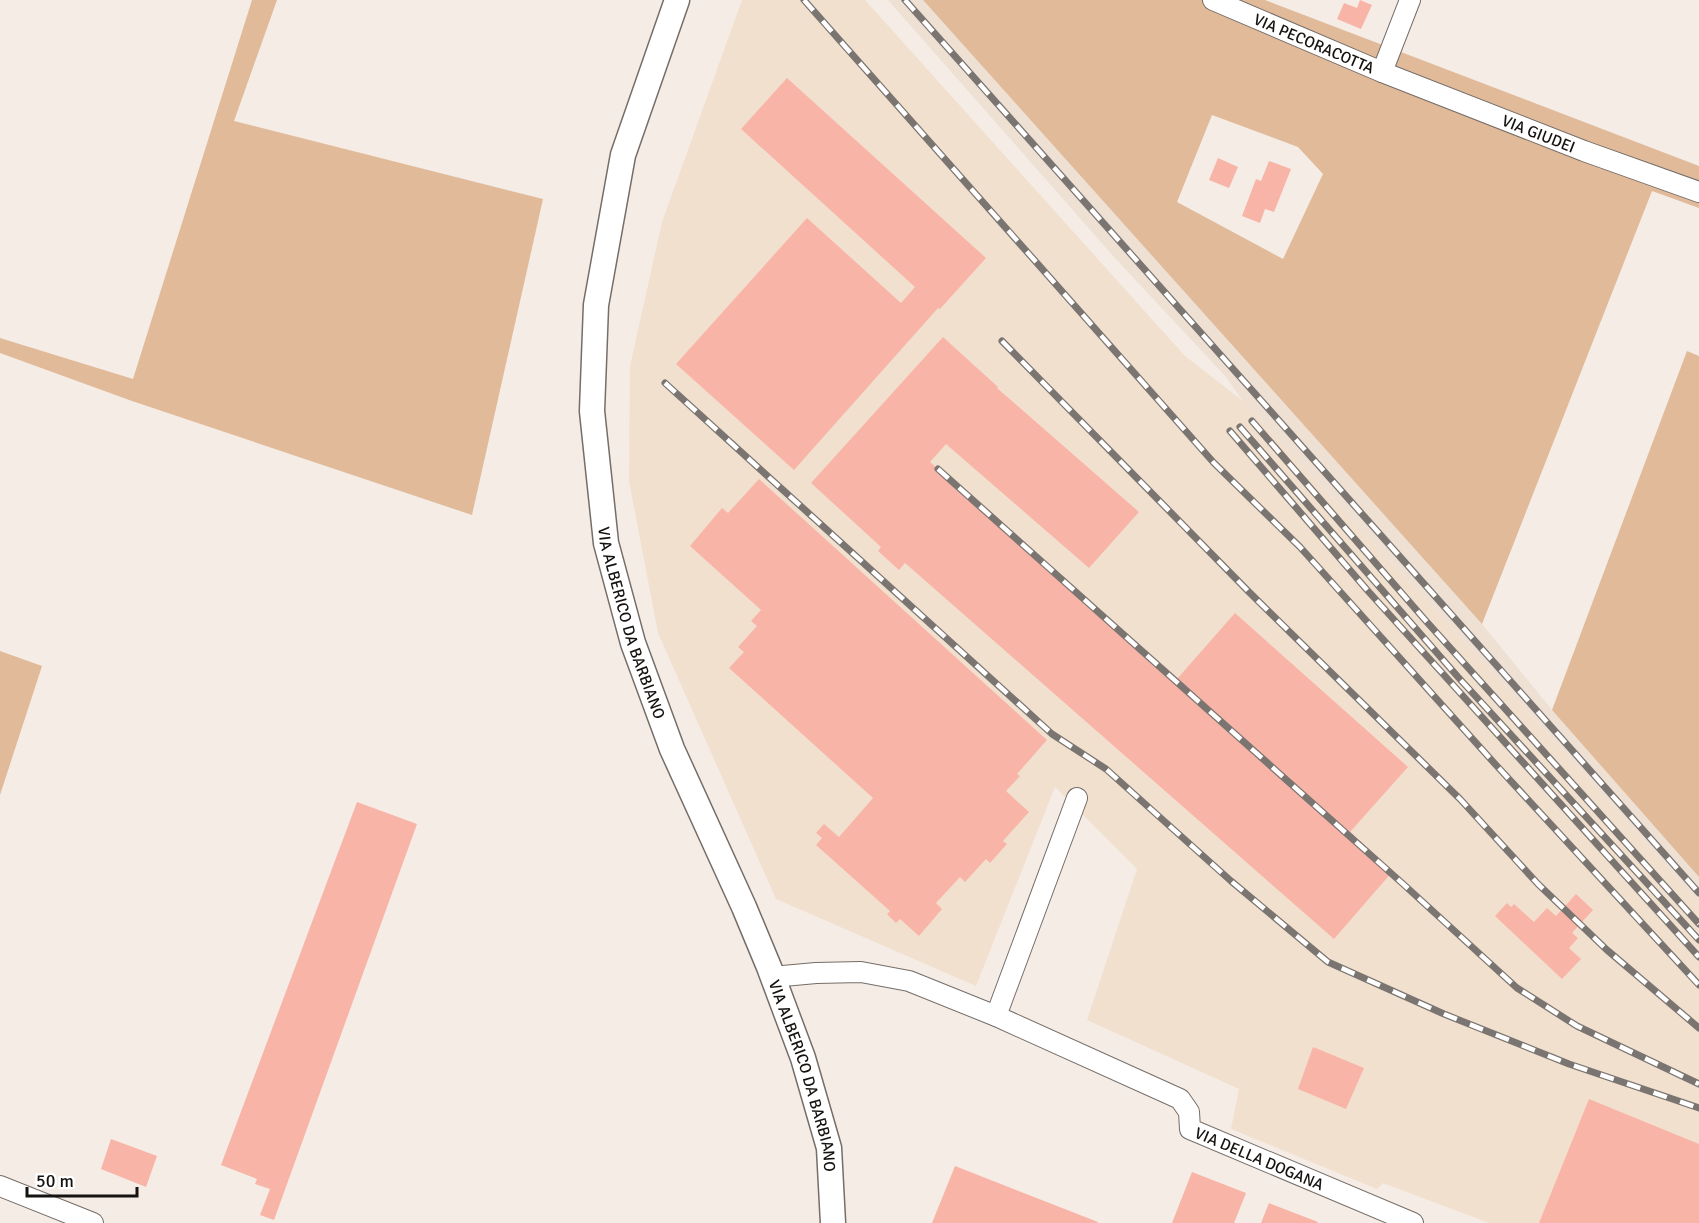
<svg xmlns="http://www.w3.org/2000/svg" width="1699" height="1223" viewBox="0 0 1699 1223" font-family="Signika,sans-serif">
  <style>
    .industrial { fill: #f2e0cf }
    .built { fill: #efe0d4 }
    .green { fill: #e1ba9a; fill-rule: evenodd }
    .building { fill: #f9b4a8 }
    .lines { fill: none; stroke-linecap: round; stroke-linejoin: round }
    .minor-casing { stroke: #756d68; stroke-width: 22 }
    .major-casing { stroke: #756d68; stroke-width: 27 }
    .minor { stroke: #fff; stroke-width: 20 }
    .major { stroke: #fff; stroke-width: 24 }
    .rail-casing { stroke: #7a7571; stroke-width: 7 }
    .rail { stroke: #fff; stroke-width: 4.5; stroke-dasharray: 14; stroke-linecap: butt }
    .labels { text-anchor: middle; stroke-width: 5; stroke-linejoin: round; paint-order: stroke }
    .street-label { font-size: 16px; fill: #151210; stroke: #fff }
  </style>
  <rect width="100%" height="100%" fill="#f4ece5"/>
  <path class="industrial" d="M742,0H865L1185,356L1243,401L1514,696L1699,903V1223H1489L1383,1183L1377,1189L1231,1129L1239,1089L1087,1020L1137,869L1055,787L976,986L776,899L658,633L629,481L630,366L662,222Z"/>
  <path class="built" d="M888,0H923L1482,624L1552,710L1699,877V903L1514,696L1243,401L1226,377L1114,257Z"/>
  <path class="green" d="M252,0H277L234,121L543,199L472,515L132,401L0,353V338L133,379Z
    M923,0H1265L1699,166V208L1652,191L1482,624ZM1212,115L1298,147L1323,174L1283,259L1177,202Z
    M1687,351L1699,356V877L1552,710Z
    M0,651L42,666L0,795Z"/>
  <path class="building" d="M1360,0L1372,5L1361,29L1337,19L1344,3L1357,8Z
    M787,78L986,258L940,309L938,308L794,470L676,364L807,218L901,303L915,287L741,129Z
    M1218,158L1238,167L1229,188L1209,180Z
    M1269,161L1291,169L1274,212L1265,209L1260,223L1242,216L1256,179L1261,181Z
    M943,337L998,387L997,388L1139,512L1089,568L946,444L930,462L1177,679L1235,613L1408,767L1350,832L1393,871L1334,939L905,563L899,570L878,551L881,547L811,483Z
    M759,479L1047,740L1017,774L1020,776L1006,791L1029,812L1003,841L1007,844L990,863L986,859L965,882L960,877L936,903L942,909L919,936L900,919L896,923L887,914L890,911L816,845L822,838L816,833L824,824L839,837L873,798L729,668L744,652L738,647L757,626L751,621L761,610L690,546L722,508L728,513Z
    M357,802L417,824L274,1220L260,1215L270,1189L255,1184L257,1179L221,1165Z
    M1576,894L1593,910L1572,933L1578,938L1569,948L1581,959L1562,979L1495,916L1507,903L1511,907L1514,904L1534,922L1547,908L1556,916Z
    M1313,1047L1364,1068L1346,1109L1298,1089Z
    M1589,1099L1699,1144V1223H1539Z
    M111,1139L157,1156L146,1187L101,1169Z
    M955,1166L1098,1222L1097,1223H932Z
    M1192,1172L1246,1193L1234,1223H1172Z
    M1269,1203L1318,1222L1317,1223H1261Z"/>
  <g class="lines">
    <defs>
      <g id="minor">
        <path id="s1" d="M1213,0L1382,72L1584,151L1699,192"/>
        <path d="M1382,72L1410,0"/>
        <path id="s2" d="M772,977L816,973L861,972L909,981L996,1016L1180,1099L1189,1112L1190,1129L1413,1223"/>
        <path d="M996,1016L1077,798"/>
        <path d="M0,1186L93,1223"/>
      </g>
      <g id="major">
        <path id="s3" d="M677,0L623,155L596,305L592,411L606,543L633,643L672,749L744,907L769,967L803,1058L829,1148L833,1223"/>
      </g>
    </defs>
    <use href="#minor" class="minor-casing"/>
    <use href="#major" class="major-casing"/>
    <use href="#minor" class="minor"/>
    <use href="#major" class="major"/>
    <defs>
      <path id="rail" d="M804,0L1214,463L1300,547L1496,765L1699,985
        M905,0L1699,893
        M1002,341L1249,592L1460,799L1538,884L1607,950L1699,1028
        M665,383L1052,734L1106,769L1231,881L1328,962L1444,1014L1569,1064L1699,1108
        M1252,421L1426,621L1699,924
        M1240,427L1458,677L1699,940
        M1230,431L1368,591L1699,957
        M938,469L1402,883L1517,988L1577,1026L1699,1084"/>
    </defs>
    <use href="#rail" class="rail-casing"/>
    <use href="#rail" class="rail"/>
  </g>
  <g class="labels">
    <g class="street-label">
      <text dy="6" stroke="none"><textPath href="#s1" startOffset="110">VIA PECORACOTTA</textPath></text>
      <text dy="6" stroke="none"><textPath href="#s1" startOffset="352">VIA GIUDEI</textPath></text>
      <text dy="6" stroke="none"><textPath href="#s3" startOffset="639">VIA ALBERICO DA BARBIANO</textPath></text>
      <text dy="6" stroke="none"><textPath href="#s3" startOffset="1125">VIA ALBERICO DA BARBIANO</textPath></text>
      <text dy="6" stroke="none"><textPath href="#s2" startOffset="542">VIA DELLA DOGANA</textPath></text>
    </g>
  </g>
  <path d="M27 1187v9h110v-9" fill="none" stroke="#151210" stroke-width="3"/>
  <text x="36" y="1187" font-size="18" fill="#151210" stroke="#ffffff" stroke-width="4.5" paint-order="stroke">50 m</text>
</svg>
